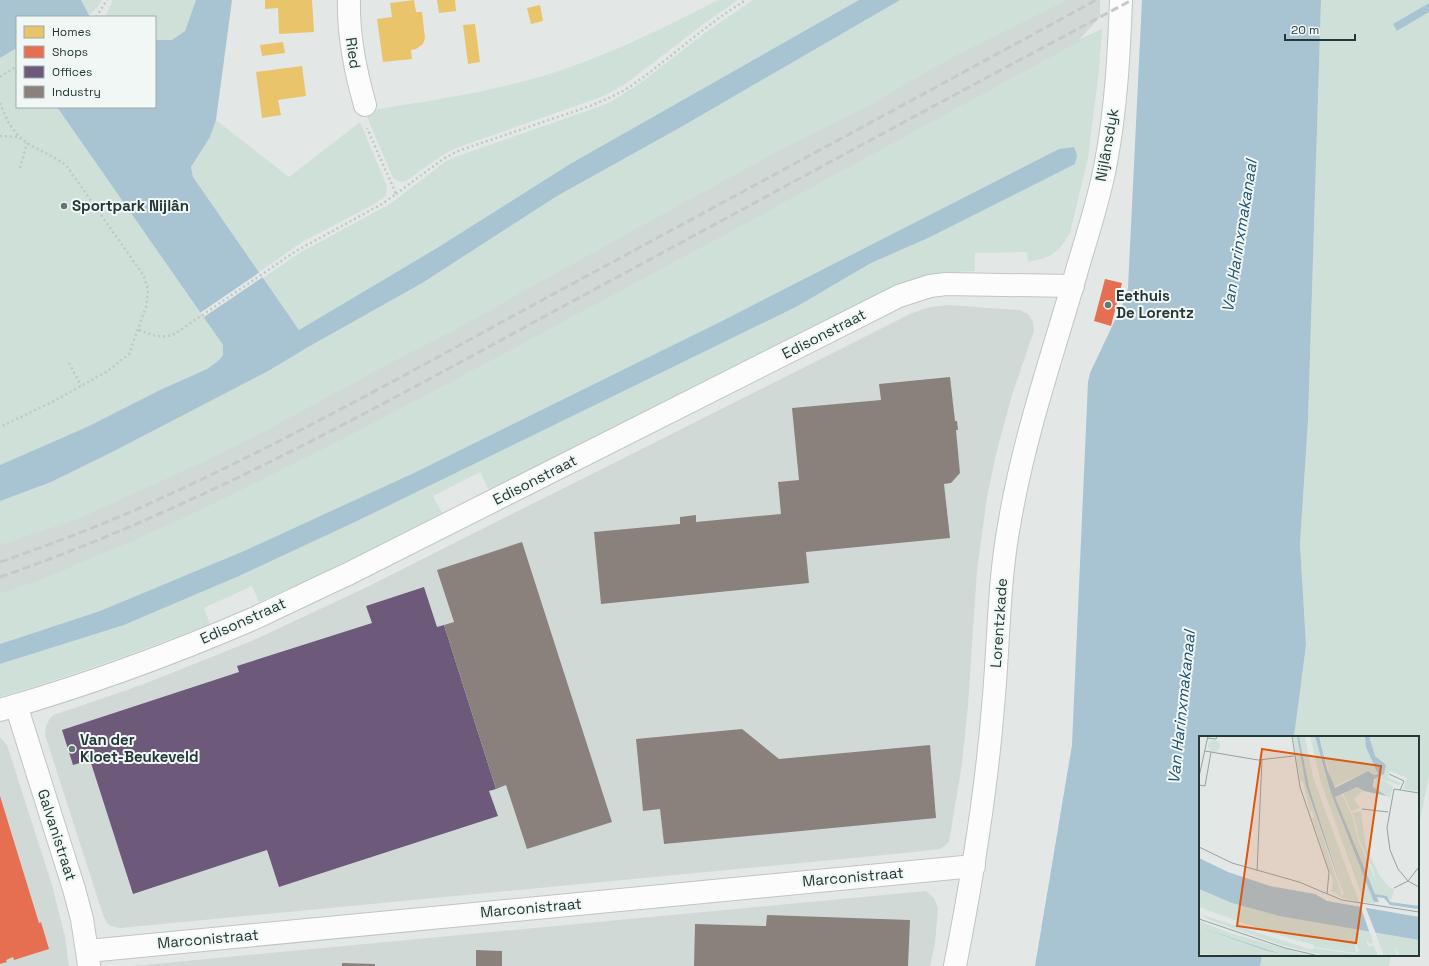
<svg xmlns="http://www.w3.org/2000/svg" width="1429" height="966" viewBox="0 0 1429 966" font-family="'Space Grotesk',sans-serif">
  <style>
    .built { fill: #d1d9d7 }
    .green { fill: #cee0d7 }
    .water { fill: #a8c3d2 }
    .pier { fill: #e3e8e7 }
    .homes { fill: #e9c46a }
    .shops { fill: #e76f51 }
    .offices { fill: #6d597a }
    .industry { fill: #8a817c }
    .lines { fill: none; stroke-linecap: round; stroke-linejoin: round }
    .street-casing { stroke: #c0c5c4; stroke-width: 24 }
    .secondary-casing { stroke: #bfc5c4; stroke-width: 24 }
    .path { stroke: #c0c8c7; stroke-width: 2.5; stroke-dasharray: 2 3; stroke-linecap: butt }
    .street { stroke: #fbfcfb; stroke-width: 22 }
    .secondary { stroke: #fbfcfb; stroke-width: 22 }
    .rail { stroke: #c7c9c9; stroke-width: 3; stroke-dasharray: 8 4; stroke-linecap: butt }
    .poi-dot { fill: #667675; stroke: #f1f7f5; stroke-width: 1.5 }
    .labels { text-anchor: middle; stroke-width: 4; stroke-linejoin: round; paint-order: stroke }
    .street-label { font-size: 15px; fill: #233837; stroke: #f1f7f5 }
    .poi-label { font-size: 15px; font-weight: bold; fill: #233837; stroke: #f1f7f5; text-anchor: start }
    .water-label { font-size: 16px; font-style: italic; fill: #24516d; stroke: #f1f7f5 }
    .inset-road { fill: none; stroke: #96a2a1; stroke-width: 1 }
    .view { fill: #de570e; fill-opacity: 0.15; stroke: #de570e; stroke-width: 2 }
    .inset-edge { fill: none; stroke: #233837; stroke-width: 2 }
  </style>
  <rect width="100%" height="100%" fill="#e3e8e7"/>
  <path class="built" d="M900,0H1100V17L1079,40L1102,29L1098,78L1074,147L578,392L0,644V501L51,482L681,127Z
    M949,305L1019,310L1028,314L1033,322L1034,331L1012,395L996,454L987,497L977,571L968,705L962,764L949,842L945,846L940,849L905,853L120,928L111,926L107,923L103,915L45,735L46,726L50,718L54,715L144,684L254,640L367,587L912,313L930,307Z
    M0,737L7,745L52,885L65,937L69,966H0Z
    M926,891L934,898L938,908L935,944L930,966H133Z"/>
  <path class="green" d="M81,0H102L96,9L89,15Z
    M113,0H196L185,31L172,40H155V17H105Z
    M718,0H738L705,23L624,85L601,97L456,148L441,156L406,181L400,182L393,178L367,117L378,109C431,101 483,93 536,78C599,60 660,30 718,0Z
    M753,0H859L570,164L437,248L299,330L263,278L301,252L390,204L446,161L455,157L601,106L612,101L639,84L706,32Z
    M900,0H1069L1065,1L951,58L870,105L778,151L538,283L466,324L398,359L269,429L205,461L80,518L0,545V501L51,482L268,371L308,347L422,283L557,196L681,127Z
    M1321,0H1429V3L1393,24L1398,31L1429,12V776L1418,830V737H1294L1306,645L1300,544L1308,420Z
    M1102,29L1098,78L1088,158L1070,233C1059,253 1050,258 1028,262L1027,252L975,253V271C948,272 929,273 903,283L489,490L480,472L433,496L442,513C381,544 321,575 259,602L252,586L204,608L210,624C141,651 71,676 0,697V664L124,625L239,576L507,448L796,307L871,263L926,239L1059,149L722,321L416,472L244,551L100,611L0,644V593C36,583 70,567 104,553C215,506 322,450 428,394C654,274 878,151 1102,29Z
    M17,48V107H57L223,345V355L218,361L207,369L160,390L87,427L0,465V58Z
    M216,120L289,177L360,122L387,186L386,196L371,206L304,241L259,272L193,177L191,167L210,137Z
    M1262,955H1391L1389,966H1260Z"/>
  <path class="water" d="M0,0H81L90,17H17V48L0,58Z
    M196,0H232L216,120L210,137L191,167L193,177L299,330L437,248L570,164L859,0H900L681,127L557,196L422,283L308,347L268,371L116,450L51,482L0,501V465L87,427L160,390L207,369L218,361L223,355V345L57,107H155V40H172L185,31Z
    M1142,0H1321L1308,420L1300,544L1306,645L1294,737H1200V955H1262L1260,966H1035L1072,745L1088,382L1090,373L1124,301L1128,288Z
    M1429,3V12L1397,31L1393,24Z
    M1074,147L1077,155L1075,164L926,239L871,263L796,307L359,520L239,576L124,625L0,664V644L100,611L244,551L416,472L722,321L1059,149Z"/>
  <path class="pier" d="M260,272L263,277L204,317L200,313Z"/>
  <path class="homes" d="M265,0H312L314,32L279,34L278,8L265,9Z
    M414,0L416,12H422L425,38L423,44L416,49L411,50L412,59L383,62L377,19L392,17L390,3Z
    M437,0H455L456,11L439,13Z
    M540,5L543,21L531,24L527,8Z
    M475,24L480,62L468,64L463,25Z
    M283,42L285,53L262,56L260,45Z
    M302,66L306,96L278,100L281,115L262,118L256,72Z"/>
  <path class="shops" d="M1105,279L1122,283L1111,326L1094,321Z
    M0,796L39,923L41,922L49,949L14,960L13,957L6,960L7,962L0,964Z"/>
  <path class="offices" d="M424,587L437,627L444,625L496,789L489,791L498,816L279,887L267,850L133,894L90,760L73,765L62,730L239,672L237,666L372,623L366,606Z"/>
  <path class="industry" d="M950,377L955,421H957L958,430H956L960,473L951,483L944,484L950,538L806,552L809,583L601,604L594,532L680,524V517L696,515V522L781,514L778,482L799,480L792,408L881,400L879,384Z
    M522,542L612,822L527,849L506,785L496,789L444,625L454,622L437,570Z
    M742,729L779,759L930,745L936,818L664,844L660,809L643,811L636,739Z
    M767,915L910,920L908,966H694L695,924L766,926Z
    M476,950L502,951V966H476Z
    M342,963L375,964V966H342Z"/>
  <g class="lines">
    <defs>
      <path id="street" d="M349,0C348,36 355,70 365,105
        M16,705L74,889L82,919L89,965
        M0,710C87,685 172,654 255,618C285,604 315,589 346,575L899,296L930,286L946,284L1073,286
        M88,951L974,866"/>
      <path id="secondary" d="M955,966C972,880 986,794 993,707C999,645 998,582 1010,520C1025,432 1055,348 1079,263C1089,230 1100,196 1106,162C1116,109 1119,54 1121,0"/>
    </defs>
    <use href="#street" class="street-casing"/>
    <use href="#secondary" class="secondary-casing"/>
    <path class="path" d="M96,17L107,0
      M0,77L17,66
      M0,103L8,122L19,137
      M0,136L19,137L30,145L55,158L66,165L144,276L148,290L146,307L129,354L108,371L52,402L0,427
      M20,168L27,143
      M396,194L443,159L458,151L593,105C606,99 619,94 631,86C671,58 705,25 746,0
      M139,330C152,335 163,340 176,333L296,251L382,204L396,194L367,128
      M69,363L81,386"/>
    <use href="#street" class="street"/>
    <use href="#secondary" class="secondary"/>
    <path class="rail" d="M0,562C49,545 97,527 144,506C282,444 414,370 546,298C729,199 913,100 1096,0
      M0,577C191,511 369,412 547,315C742,210 936,104 1132,0"/>
  </g>
  <g class="poi-dot">
    <circle cx="64" cy="206" r="4"/>
    <circle cx="1108" cy="305" r="4"/>
    <circle cx="72" cy="749" r="4"/>
  </g>
  <g class="labels">
    <g class="street-label">
      <text transform="translate(353 53) rotate(82)" y="5">Ried</text>
      <text transform="translate(1107 145) rotate(-80)" y="5">Nijlânsdyk</text>
      <text transform="translate(824 334) rotate(-27)" y="5">Edisonstraat</text>
      <text transform="translate(535 480) rotate(-27)" y="5">Edisonstraat</text>
      <text transform="translate(243 621) rotate(-24)" y="5">Edisonstraat</text>
      <text transform="translate(999 623) rotate(-86)" y="5">Lorentzkade</text>
      <text transform="translate(57 835) rotate(72)" y="5">Galvanistraat</text>
      <text transform="translate(853 877) rotate(-5)" y="5">Marconistraat</text>
      <text transform="translate(531 908) rotate(-5)" y="5">Marconistraat</text>
      <text transform="translate(208 939) rotate(-5)" y="5">Marconistraat</text>
    </g>
    <g class="poi-label">
      <text x="72" y="211">Sportpark Nijlân</text>
      <text x="1116" y="301">Eethuis<tspan x="1116" dy="17">De Lorentz</tspan></text>
      <text x="80" y="745">Van der<tspan x="80" dy="17">Kloet-Beukeveld</tspan></text>
    </g>
    <g class="water-label">
      <text transform="translate(1239 236) rotate(-81)" y="6">Van Harinxmakanaal</text>
      <text transform="translate(1181 707) rotate(-84)" y="6">Van Harinxmakanaal</text>
    </g>
  </g>
  <g transform="translate(1199 736)">
    <rect width="220" height="220" fill="#e3e8e7"/>
    <path d="M94,0H98L107,50L143,160L145,158L110,51L100,0H106L114,41L160,166L144,162L132,155L134,146L113,82L115,81L113,75L111,76L104,45H101ZM111,0H116L132,57L176,168L165,166L122,47ZM120,0H220V55L204,53L208,42L191,35L188,41L202,47L201,49L181,43L179,41L182,39L187,29L177,23L178,38L175,39L169,35L134,51ZM9 10a6 6 0 1 1 12 0a6 6 0 1 1-12 0ZM177,41L194,50L191,62L175,52ZM157,51L164,55L155,63L161,72L152,75L144,57ZM143,58L154,82L159,104L178,147L170,124L160,104L156,84L153,77L162,75L167,111L181,140L190,151L195,153L192,166L188,160L176,158L136,61ZM0,153L33,167L80,180L171,195L174,207L171,208L167,203L169,210H175L179,220H128L86,210L13,185L0,178L113,214L115,212L156,218L160,215L155,202L157,217L115,211V209L72,197L0,171ZM0,185L31,197L112,220H91L66,213L0,191ZM0,192L7,193L86,220L0,218ZM176,196L220,204V220H200L196,209L198,220H185Z" fill="#cee0d7"/>
    <path d="M98,0H100L110,51L145,160L107,50ZM116,0H120L128,33L136,52L169,35L175,39L179,38L167,11L166,0H170L176,20L187,29L185,38L175,43L174,51L188,60L165,55L158,51L136,61L176,158L188,160L191,166L220,170V173L191,169L185,162L178,161L180,166H175L132,57ZM0,122L29,136L71,150L116,158L128,165L220,181V204L80,180L33,167L0,153ZM0,191L66,213L91,220L66,214Z" fill="#a8c3d2"/>
    <path d="M161,169L166,170L177,198H171Z" fill="#e3e8e7"/>
    <path class="inset-road" d="M93,0L101,51L130,136L128,158M8,2L17,3L18,0M6,15L59,24L95,20M190,38L205,45L201,54M0,41L9,0M0,49L6,50L12,16M220,57L195,53L188,92L191,114L199,133L209,145L220,151M163,73L189,76M0,111L33,127L100,146L143,164L220,176M58,135L63,24M195,152L209,145L220,131M0,183L86,212L120,220"/>
    <path class="view" d="M63,13L182,30L157,207L38,190Z"/>
    <rect width="220" height="220" class="inset-edge"/>
  </g>
  <rect x="16" y="16" width="140" height="92" fill="#f1f7f5" stroke="#9faba9"/>
  <rect x="24" y="26" width="20" height="12" fill="#e9c46a" stroke="#9faba9"/>
  <text x="52" y="36" font-size="12" fill="#233837">Homes</text>
  <rect x="24" y="46" width="20" height="12" fill="#e76f51" stroke="#9faba9"/>
  <text x="52" y="56" font-size="12" fill="#233837">Shops</text>
  <rect x="24" y="66" width="20" height="12" fill="#6d597a" stroke="#9faba9"/>
  <text x="52" y="76" font-size="12" fill="#233837">Offices</text>
  <rect x="24" y="86" width="20" height="12" fill="#8a817c" stroke="#9faba9"/>
  <text x="52" y="96" font-size="12" fill="#233837">Industry</text>
  <path d="M1285 34v6h70v-6" fill="none" stroke="#233837" stroke-width="2"/>
  <text x="1291" y="34" font-size="12" fill="#233837" stroke="#f1f7f5" stroke-width="3" paint-order="stroke">20 m</text>
</svg>
